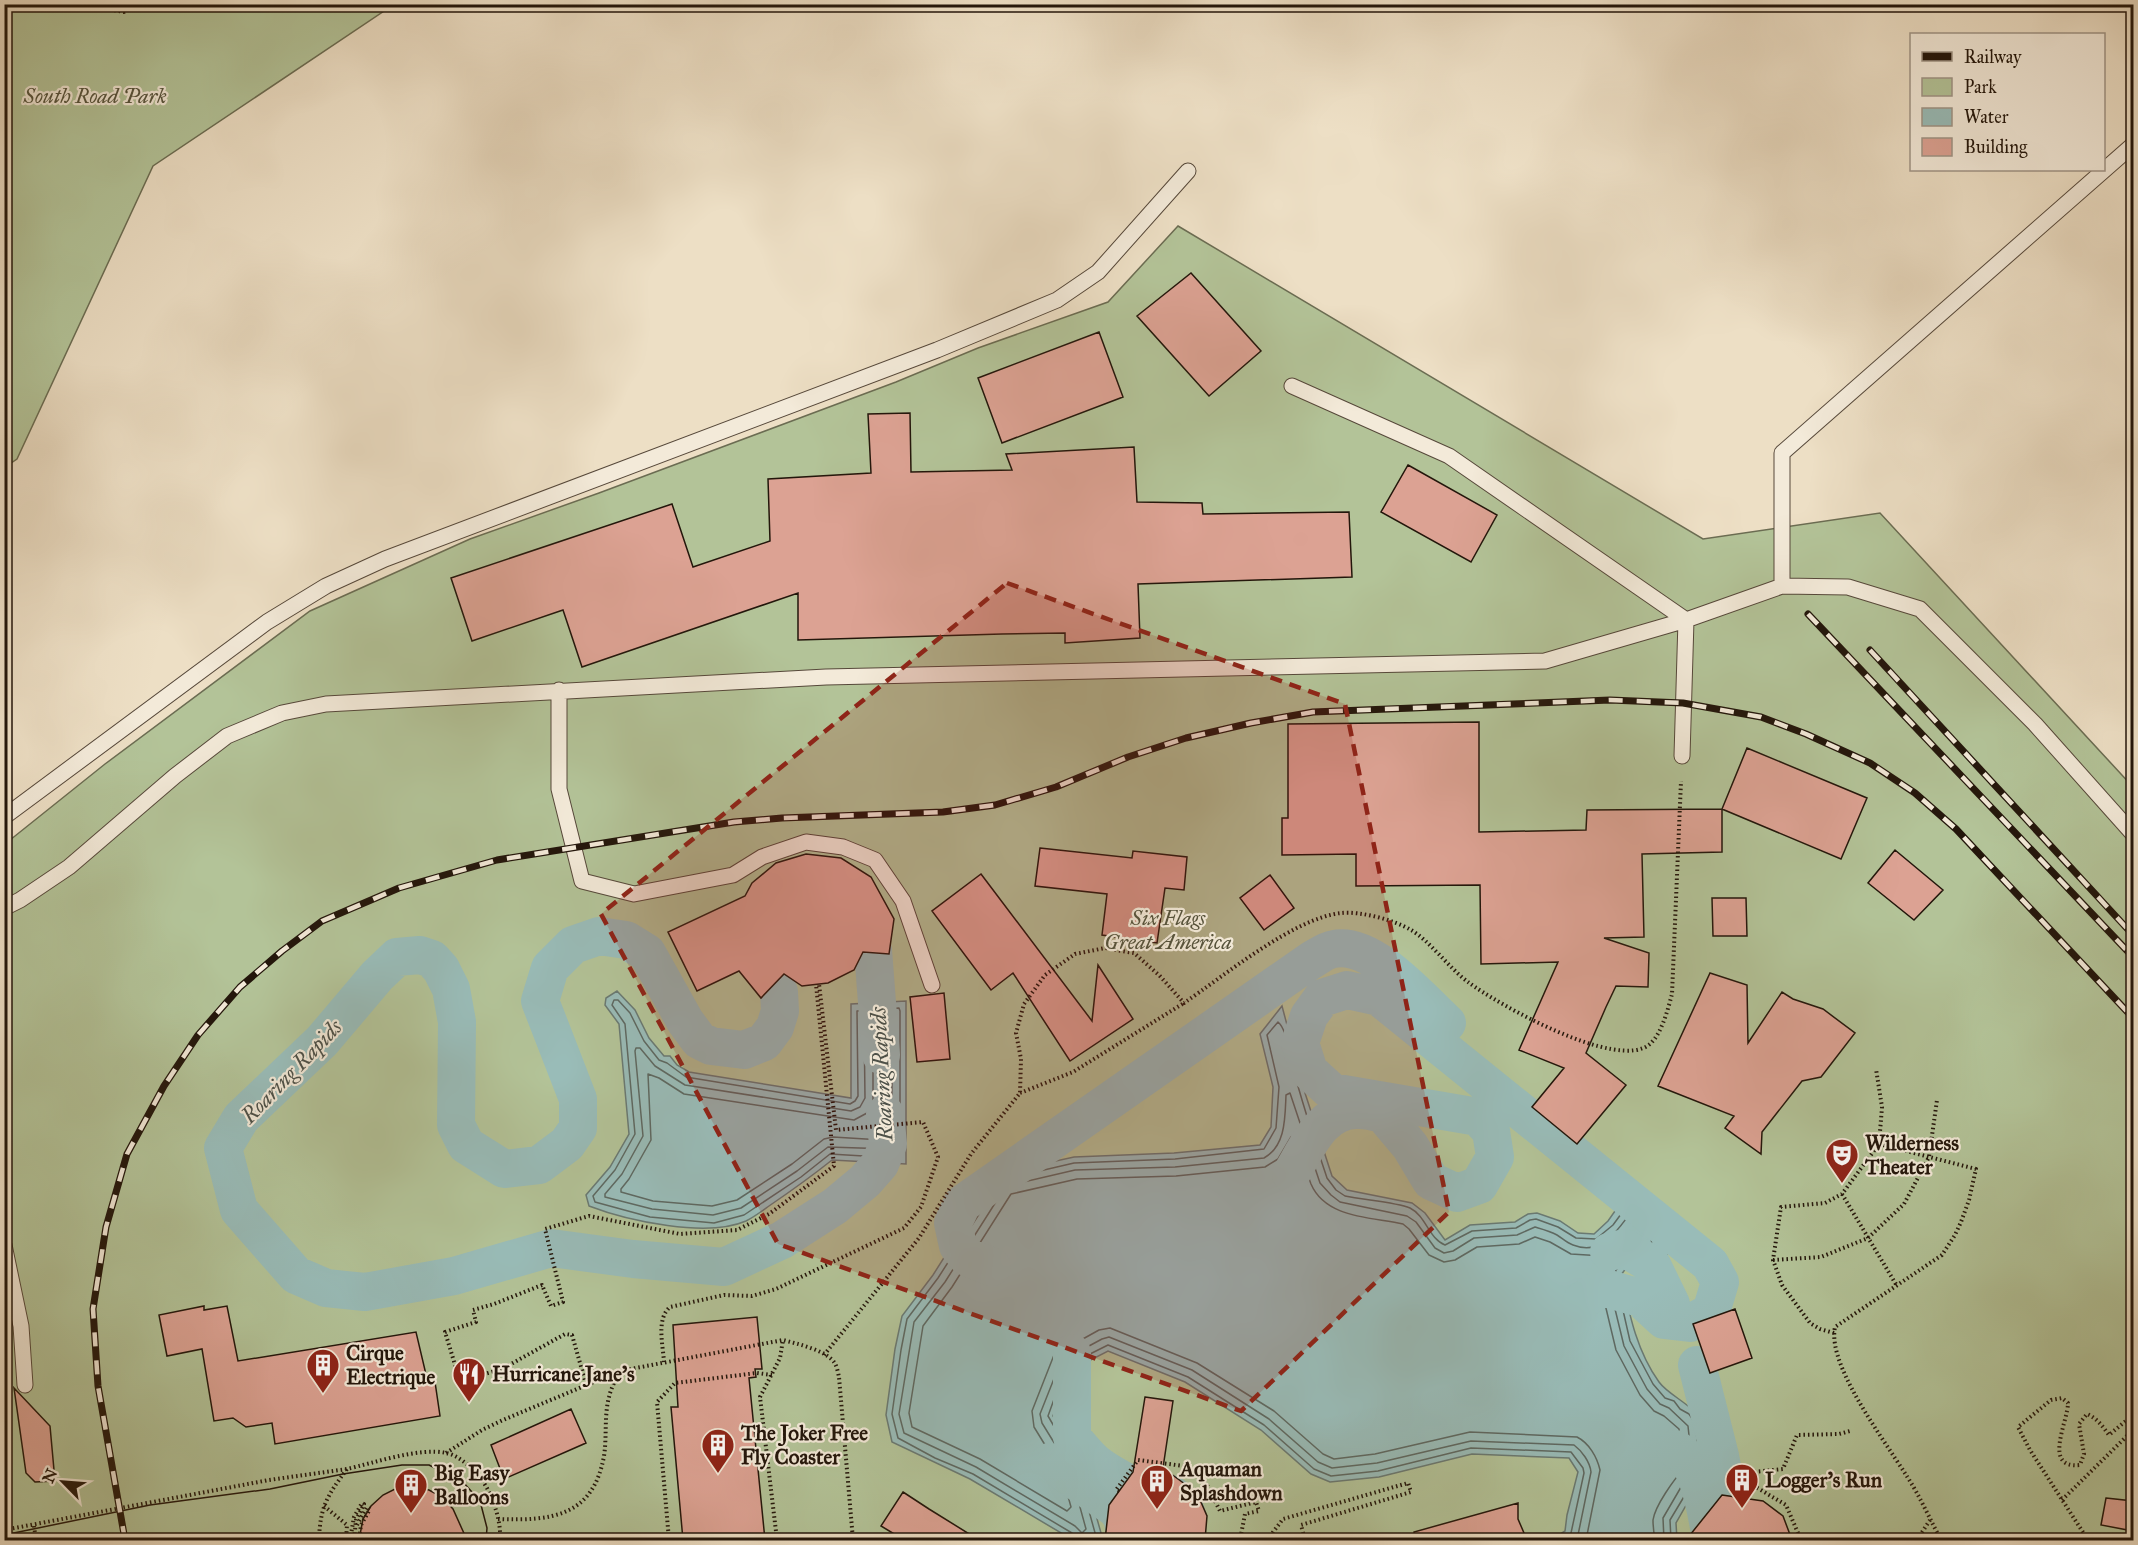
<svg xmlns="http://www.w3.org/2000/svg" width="2138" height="1545" viewBox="0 0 2138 1545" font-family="'IM FELL Great Primer',serif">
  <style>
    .green { fill: #b3c398; stroke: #6b6c52; stroke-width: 1.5 }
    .water { fill: #99bcb8; stroke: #6a7a73; stroke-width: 1.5 }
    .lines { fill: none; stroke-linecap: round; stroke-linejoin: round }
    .shore { stroke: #5e6962; stroke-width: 1.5 }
    .canal { stroke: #99bcb8; stroke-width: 38 }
    .building { fill: #dca293; stroke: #23160b; stroke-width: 1.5 }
    .service-casing { stroke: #56483a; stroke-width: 17 }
    .path { stroke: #23160b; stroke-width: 4; stroke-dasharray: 1.5 3; stroke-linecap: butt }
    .service { stroke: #f3ead9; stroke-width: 15 }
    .tram { stroke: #23160b; stroke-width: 1.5 }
    .rail-casing { stroke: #23160b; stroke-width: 7 }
    .rail { stroke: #f3ead9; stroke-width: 4.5; stroke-dasharray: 14; stroke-linecap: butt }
    .marked { fill: #8f2418; fill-opacity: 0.2; stroke: #8f2418; stroke-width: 4.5; stroke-dasharray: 12 8; stroke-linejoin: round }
    .labels { text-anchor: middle; stroke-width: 4.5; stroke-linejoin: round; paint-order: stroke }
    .park-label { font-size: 21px; font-style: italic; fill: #55533c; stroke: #f3ead9 }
    .poi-label { font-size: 21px; font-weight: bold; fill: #23160b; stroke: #f3ead9; text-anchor: start }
    .water-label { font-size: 22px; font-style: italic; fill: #4c5048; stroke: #f3ead9 }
  </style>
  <rect width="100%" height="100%" fill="#eddfc5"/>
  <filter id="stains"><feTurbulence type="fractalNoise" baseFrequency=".00333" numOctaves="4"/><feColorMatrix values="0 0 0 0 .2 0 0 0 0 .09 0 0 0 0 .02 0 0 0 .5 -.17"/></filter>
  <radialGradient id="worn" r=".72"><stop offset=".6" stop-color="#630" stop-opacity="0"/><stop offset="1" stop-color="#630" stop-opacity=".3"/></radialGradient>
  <path class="green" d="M4,5H393L153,166L17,459L5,467Z
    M1178,226L1703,539L1880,513L2133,787V1540H5V844L105,764L310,611L470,539L599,493L896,382L978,348L1108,302Z"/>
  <path class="water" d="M617,991L635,1010L649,1038L664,1056H670L677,1065L689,1072L851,1098V1004L906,1001V1164L832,1160C812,1176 791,1191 769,1206C762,1211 754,1217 746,1221C707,1238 628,1221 589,1206L586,1195L610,1167L629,1134L619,1024L605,1005L606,998Z
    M1282,1006L1305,1093L1332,1176L1347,1190L1412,1203L1425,1213L1445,1240L1470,1225L1515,1222L1528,1214L1537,1213L1560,1221L1578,1233L1594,1234L1608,1221L1634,1184L1664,1213L1668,1271L1632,1260L1621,1275C1629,1312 1636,1350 1659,1382C1669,1396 1696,1406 1701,1422C1703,1429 1703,1438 1704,1445C1706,1465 1708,1484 1715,1503L1696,1488L1676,1523L1677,1540H1551L1565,1531L1567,1515L1578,1472L1569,1458L1472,1454L1379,1477L1330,1482L1311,1474L1261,1430L1185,1382L1108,1351L1071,1370L1053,1416L1081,1462L1103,1540H1073L970,1479L892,1442L886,1415L895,1349L902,1316L933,1275L997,1174L1074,1157L1174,1153L1260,1145L1271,1127L1273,1087L1260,1034Z"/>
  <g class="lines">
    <path class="shore" d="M614,1000H618L630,1013L644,1041L659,1060L667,1063L686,1077L850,1104L855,1101L858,1096L857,1011L899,1008L900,1011V1156L897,1158L830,1154L801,1177L744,1215L714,1223L650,1217L595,1202L593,1196L615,1170L635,1134L625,1024L612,1005Z
      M890,1016L893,1019L891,1149L828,1147L797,1171L741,1208L713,1215L652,1209L605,1197V1194L622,1174L643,1136L635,1051L636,1048H640L655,1066L685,1085L851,1111L860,1107L865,1098L864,1019L867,1017Z
      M876,1025H882L884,1028L882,1140L833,1137L824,1139L792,1164L737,1200L712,1206L653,1201L621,1192V1189L629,1179L651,1140L648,1074L659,1078L684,1094L854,1120L867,1113L873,1102V1028Z
      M1075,1540L1072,1533L973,1474L935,1458L898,1438L892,1414L901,1350L907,1319L938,1278L1001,1180L1074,1163L1175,1159L1264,1149L1276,1128L1279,1087L1267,1035L1278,1022C1285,1028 1287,1042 1289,1052C1299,1095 1313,1136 1327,1178L1336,1190L1345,1196C1363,1200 1395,1202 1410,1208C1426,1216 1429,1239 1445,1245L1472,1231L1516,1228L1530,1220L1536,1219L1558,1227L1576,1238L1596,1239L1613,1225L1635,1195L1658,1215L1661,1262L1658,1263L1630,1255L1616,1270L1615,1275L1630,1341L1653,1384L1665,1398L1674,1401L1680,1409L1689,1414L1695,1423L1702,1480L1691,1485L1670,1520L1671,1540
      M1097,1540L1076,1464L1048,1416L1066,1366L1108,1345L1188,1377L1264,1425L1314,1469L1331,1476L1378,1471L1471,1448L1571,1452L1583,1468L1584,1473L1571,1533L1562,1540
      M1575,1540L1578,1535L1591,1472C1590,1462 1582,1451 1574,1445L1471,1441L1377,1463L1332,1468L1318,1462L1269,1419L1192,1370L1109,1337L1102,1339L1061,1361L1040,1414L1042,1423L1069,1467L1086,1529L1082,1533L1075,1526L976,1467L904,1433L899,1414L914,1322L945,1282L1006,1186L1075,1170L1175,1167L1264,1158C1286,1146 1285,1117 1286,1095L1290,1093L1320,1183L1331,1195L1340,1202L1407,1216L1416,1222L1435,1248L1444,1253L1453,1251L1474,1238L1517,1235L1535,1227C1542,1229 1550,1231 1557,1235C1562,1238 1567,1243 1573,1245C1604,1257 1619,1227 1635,1207H1638L1650,1218L1652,1251C1646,1252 1640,1247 1633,1247C1621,1247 1608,1265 1607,1276L1624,1346L1647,1389L1660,1404L1669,1408L1688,1426L1693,1474L1684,1482L1663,1518L1664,1540
      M1586,1540L1600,1470C1597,1457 1589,1443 1577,1437L1470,1432L1375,1454L1334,1459L1323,1454L1274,1411L1197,1363L1110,1328L1099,1330L1054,1355L1032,1411L1034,1427L1061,1471L1071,1507L1067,1511L980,1459L912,1427L909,1413L923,1326L952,1287L1011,1194L1077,1179L1176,1176L1265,1167L1278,1159L1291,1137L1294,1136C1303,1149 1305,1169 1311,1184C1326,1219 1373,1217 1403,1224L1409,1229L1429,1255L1444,1262L1455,1260L1477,1247L1519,1244L1535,1237L1550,1242L1571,1254L1603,1256C1604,1263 1598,1270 1599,1279L1616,1350L1640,1395L1654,1411L1664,1416L1679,1429L1684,1469C1674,1479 1655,1506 1653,1520C1653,1527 1654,1534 1655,1540"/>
    <path class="canal" d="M873,950L881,1055
      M779,992L780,1011L775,1027L764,1042L744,1050L711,1046L699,1040L685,1021L647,953L626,940L599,936L573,945L550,968L540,1001L578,1099V1128L567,1144L539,1165L504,1169L466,1145L456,1125L457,1022L451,989L441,969L432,959L420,955L397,957L377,976L322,1041L241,1118L223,1148L239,1210L296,1275L326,1288L365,1292L454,1276L551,1248L633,1259L724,1267L782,1240L835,1206L865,1181L880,1164L888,1144L885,1114
      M1291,1174C1307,1148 1322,1108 1359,1110C1367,1110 1375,1112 1383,1114L1410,1146L1431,1181L1457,1193L1479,1185L1495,1157L1491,1131L1478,1117L1332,1092L1309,1071L1300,1043L1309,1016L1322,998L1347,990L1379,997L1710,1264L1720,1282L1711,1312L1690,1323L1664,1320L1640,1298L1602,1287L1582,1301L1581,1304
      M1609,1252L1625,1248L1652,1265L1671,1304
      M992,1267L967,1257L958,1246L953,1223L962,1204L1310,961C1317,957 1326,950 1334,949C1372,941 1421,999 1447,1023
      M1072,1353V1437C1080,1446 1088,1457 1097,1464C1108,1473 1122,1479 1133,1486C1143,1492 1150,1489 1160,1491C1185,1495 1194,1520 1183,1540
      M1697,1365L1720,1456L1731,1514L1750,1523L1764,1537V1540
      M1675,1449C1700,1461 1707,1515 1711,1540
      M1049,1462L1116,1509L1122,1517L1127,1540"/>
  </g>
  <path class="building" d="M1191,273L1261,351L1209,396L1137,316Z
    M1099,332L1123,397L1002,443L978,378Z
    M910,413L911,472L1012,470L1006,454L1134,447L1137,502L1202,503L1203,514L1349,512L1352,577L1138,584L1140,638L1065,643V633L1002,634L798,640V593L582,667L563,610L472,641L451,578L672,504L693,567L770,541L768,479L871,473L868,414Z
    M1408,465L1497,515L1471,562L1381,512Z
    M1479,722V832L1586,830L1587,810L1722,809V852L1642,854L1644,937L1604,938L1649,953L1648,987L1616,986L1606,1007L1586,1053L1626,1085L1577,1144L1532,1107L1564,1068L1519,1050L1558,962L1481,964L1480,885L1356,886V854L1282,855V818H1288V724Z
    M1747,748L1867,798L1841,859L1722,809Z
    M1040,848L1132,858L1133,851L1187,857L1184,890L1165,888L1157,943L1102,935L1107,894L1035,886Z
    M1895,850L1943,890L1914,920L1868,883Z
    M806,854L841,858L871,877L894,919L889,954L863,952L854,970L828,983L802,986L784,974L761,998L739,971L697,991L668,932L745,896L752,883L776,863Z
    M981,874L1092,1021L1098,965L1133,1019L1070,1061L1013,973L991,990L932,911Z
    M1270,875L1294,908L1264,930L1240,898Z
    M1712,898H1746L1747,936H1713Z
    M1710,973L1747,985L1748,1043L1782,992L1793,999L1823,1009L1855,1033L1821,1077L1802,1081L1762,1132L1761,1154L1725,1128L1734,1116L1658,1086Z
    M944,993L950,1059L917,1062L910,997Z
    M204,1306V1310L227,1306L238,1361L416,1332L428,1383L435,1382L440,1416L275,1444L272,1423L246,1427L233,1418L214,1421L202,1349L167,1356L159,1315Z
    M1735,1309L1752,1358L1710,1373L1693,1324Z
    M757,1317L762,1369H755L756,1377L749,1378L765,1540H683L671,1407H678L673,1325Z
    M14,1388L50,1426L55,1481L35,1482L26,1473Z
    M1145,1397L1173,1401L1163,1468L1197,1493L1207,1516L1205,1540H1105L1109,1505L1133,1472Z
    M571,1409L586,1443L504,1479L491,1445Z
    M413,1487L429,1490L442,1497L453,1509L467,1540H359L363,1519L371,1506L383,1495L397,1488Z
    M903,1492L929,1509L979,1540H904L881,1526Z
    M1722,1495L1763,1501L1783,1516L1792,1540H1686Z
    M2106,1498L2133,1501V1531L2101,1525Z
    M1518,1503V1519L1527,1540H1415L1414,1532Z"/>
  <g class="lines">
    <defs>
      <path id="service" d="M1292,386L1449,456L1686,620L1682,756
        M1782,586V453L2134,144
        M559,690V789L582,881L634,894L733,875L762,857L806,842L843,847L875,860L903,901L932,985
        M4,817L267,622L326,586L385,559L937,350L1057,300L1098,272L1188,171
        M4,908L20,900L69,867L175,776L227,736L282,713L326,704L826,677L1545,661L1686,620L1782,586L1848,587L1920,609L2035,724L2134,835
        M4,1245L21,1326L25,1385"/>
    </defs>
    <use href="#service" class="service-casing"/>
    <path class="path" d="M106,4V9L124,12L132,6
      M1020,1093L1073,1072L1184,1003
      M1879,1144L1976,1169L1969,1200L1961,1222L1955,1235L1942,1255L1835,1327C1826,1370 1897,1455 1918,1495C1926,1510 1933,1525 1941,1540
      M1842,1194L1897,1286
      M1773,1260L1821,1257L1868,1238L1904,1204L1929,1157L1937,1100
      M1834,1333L1820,1329L1810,1323L1782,1285L1773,1260L1781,1207L1825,1203L1842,1194L1879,1144L1882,1107L1876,1069
      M824,1355L919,1238L971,1154L1020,1093L1021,1059L1016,1033L1024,1004L1045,975L1075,954L1105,948L1134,953L1159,975L1184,1003C1224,976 1294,918 1341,913C1361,911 1394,920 1411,930C1429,940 1449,968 1468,982C1497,1004 1618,1072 1650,1044C1662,1033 1668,1009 1672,994L1681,781
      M664,1362C663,1345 656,1319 670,1307L724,1295L752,1296L776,1289L904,1228L921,1207L938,1157L923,1122L836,1130L819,984
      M586,1384L572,1335L565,1334L502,1369L460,1381L445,1332L476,1322L473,1310L494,1304L542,1285L551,1306L563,1302L545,1229L589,1216L680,1234L737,1230L769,1214L834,1166L816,984
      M446,1453L482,1430L503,1420L620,1371L783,1340C798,1344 825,1350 834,1362C837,1366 838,1373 839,1377L853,1540
      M1729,1481L1753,1472L1783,1469L1797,1435L1839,1434L1850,1431
      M1732,1488L1749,1483L1786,1505L1801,1540
      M1119,1491L1116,1490L1138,1460L1184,1466L1206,1483L1220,1511L1256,1502L1259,1511L1245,1514L1240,1540
      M2062,1500L2134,1429
      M324,1506L347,1525L346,1540
      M498,1519C551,1521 593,1517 604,1456C607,1437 604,1416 609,1397C611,1388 616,1379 620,1371
      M357,1525L367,1507L370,1509L361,1525L359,1540
      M34,1526L36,1540
      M4,1530L269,1480L347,1469
      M319,1540C320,1507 327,1496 347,1469C373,1463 421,1447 446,1453C462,1456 479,1474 487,1488C495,1505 501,1521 500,1540
      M350,1540L354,1517L362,1503L364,1504L356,1520L354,1540
      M669,1540L657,1402L675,1383L757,1373L772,1375
      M777,1540L760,1397L780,1358L783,1340
      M1267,1540L1283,1519L1408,1483L1411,1492L1301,1525L1305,1540
      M1849,1540L1857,1538L1858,1540
      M1917,1540L1930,1520
      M2088,1540L2030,1450L2018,1427L2051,1400L2062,1398L2068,1403C2068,1422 2042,1469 2080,1465L2084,1454L2079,1424L2087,1414C2097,1418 2103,1427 2109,1435L2134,1414"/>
    <use href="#service" class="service"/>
    <path class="tram" d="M4,1535L150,1505L270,1489L343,1474L402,1465H429L463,1482L480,1501L487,1528L486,1540"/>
    <defs>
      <path id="rail" d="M1808,614L2134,958
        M1870,650L2134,936
        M125,1540L98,1386L93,1309L106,1227L127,1154L164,1086L198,1035L240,987L282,951L322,921L399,888L497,860L734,822L782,818L943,812L995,805L1056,787L1128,757L1186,738L1251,723L1313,712L1610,700L1683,703L1761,717L1806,734L1870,763L1915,793L1956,829L2134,1019"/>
    </defs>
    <use href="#rail" class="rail-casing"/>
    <use href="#rail" class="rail"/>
  </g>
  <path class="marked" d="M1007,583L1345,704L1449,1212L1241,1411L778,1244L601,914Z"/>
  <defs>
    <symbol id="theatre-pin" viewBox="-11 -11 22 30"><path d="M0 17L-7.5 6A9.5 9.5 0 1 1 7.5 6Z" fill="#8f2418" stroke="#f3ead9"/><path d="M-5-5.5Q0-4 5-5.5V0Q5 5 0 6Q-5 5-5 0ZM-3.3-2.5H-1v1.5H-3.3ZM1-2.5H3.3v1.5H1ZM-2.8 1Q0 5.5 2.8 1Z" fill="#fff"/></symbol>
    <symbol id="building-pin" viewBox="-11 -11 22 30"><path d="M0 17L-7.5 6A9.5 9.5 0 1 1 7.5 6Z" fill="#8f2418" stroke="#f3ead9"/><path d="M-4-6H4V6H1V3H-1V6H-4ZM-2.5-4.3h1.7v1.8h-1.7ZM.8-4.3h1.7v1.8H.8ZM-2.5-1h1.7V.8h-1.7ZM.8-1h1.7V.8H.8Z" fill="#fff"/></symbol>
    <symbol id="restaurant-pin" viewBox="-11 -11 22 30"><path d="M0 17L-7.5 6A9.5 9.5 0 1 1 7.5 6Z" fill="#8f2418" stroke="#f3ead9"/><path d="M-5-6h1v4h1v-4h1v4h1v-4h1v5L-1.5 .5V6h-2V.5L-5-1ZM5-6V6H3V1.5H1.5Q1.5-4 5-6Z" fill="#fff"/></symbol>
  </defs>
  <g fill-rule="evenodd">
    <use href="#theatre-pin" x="1823" y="1136" width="38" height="52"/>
    <use href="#building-pin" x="304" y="1346" width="38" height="52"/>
    <use href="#restaurant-pin" x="450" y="1355" width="38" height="52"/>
    <use href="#building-pin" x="699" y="1426" width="38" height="52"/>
    <use href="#building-pin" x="1723" y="1461" width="38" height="52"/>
    <use href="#building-pin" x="1138" y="1462" width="38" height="52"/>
    <use href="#building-pin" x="392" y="1466" width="38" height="52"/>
  </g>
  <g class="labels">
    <g class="park-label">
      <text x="95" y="103">South Road Park</text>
      <text x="1168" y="925">Six Flags<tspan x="1168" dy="24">Great America</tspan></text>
    </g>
    <g class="poi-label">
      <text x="1865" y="1150">Wilderness<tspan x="1865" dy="24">Theater</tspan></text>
      <text x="346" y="1360">Cirque<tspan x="346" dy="24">Electrique</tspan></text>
      <text x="492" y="1381">Hurricane Jane's</text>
      <text x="741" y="1440">The Joker Free<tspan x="741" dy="24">Fly Coaster</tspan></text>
      <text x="1180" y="1476">Aquaman<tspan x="1180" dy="24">Splashdown</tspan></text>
      <text x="434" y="1480">Big Easy<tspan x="434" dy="24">Balloons</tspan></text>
      <text x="1765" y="1487">Logger's Run</text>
    </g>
    <g class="water-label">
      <text transform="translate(291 1071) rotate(-46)" y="8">Roaring Rapids</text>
      <text transform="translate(881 1074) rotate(-93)" y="8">Roaring Rapids</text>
    </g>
  </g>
  <rect width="2138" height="1545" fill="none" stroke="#eddfc5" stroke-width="24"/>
  <rect x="6" y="6" width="2126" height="1533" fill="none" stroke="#23160b" stroke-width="3"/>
  <rect x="12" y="12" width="2114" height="1521" fill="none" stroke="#23160b" stroke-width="1.5"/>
  <rect x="1910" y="33" width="195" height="138" fill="#f3ead9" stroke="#a09587" stroke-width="1.5"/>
  <rect x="1922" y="52" width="30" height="9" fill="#23160b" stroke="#a09587" stroke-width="1.5"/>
  <text x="1964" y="63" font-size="18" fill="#23160b">Railway</text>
  <rect x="1922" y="78" width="30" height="18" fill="#b3c398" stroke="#a09587" stroke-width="1.5"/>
  <text x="1964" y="93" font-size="18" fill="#23160b">Park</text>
  <rect x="1922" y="108" width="30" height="18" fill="#99bcb8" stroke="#a09587" stroke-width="1.5"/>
  <text x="1964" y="123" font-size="18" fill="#23160b">Water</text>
  <rect x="1922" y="138" width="30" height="18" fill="#dca293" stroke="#a09587" stroke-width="1.5"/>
  <text x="1964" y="153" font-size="18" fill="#23160b">Building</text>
  <g transform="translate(63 1482) rotate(295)" stroke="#f3ead9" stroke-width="4.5" paint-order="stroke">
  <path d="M0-4.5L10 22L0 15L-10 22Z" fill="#23160b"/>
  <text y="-9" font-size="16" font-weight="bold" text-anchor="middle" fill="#23160b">N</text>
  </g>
  <rect width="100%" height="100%" filter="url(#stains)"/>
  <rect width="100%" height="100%" fill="url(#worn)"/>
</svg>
